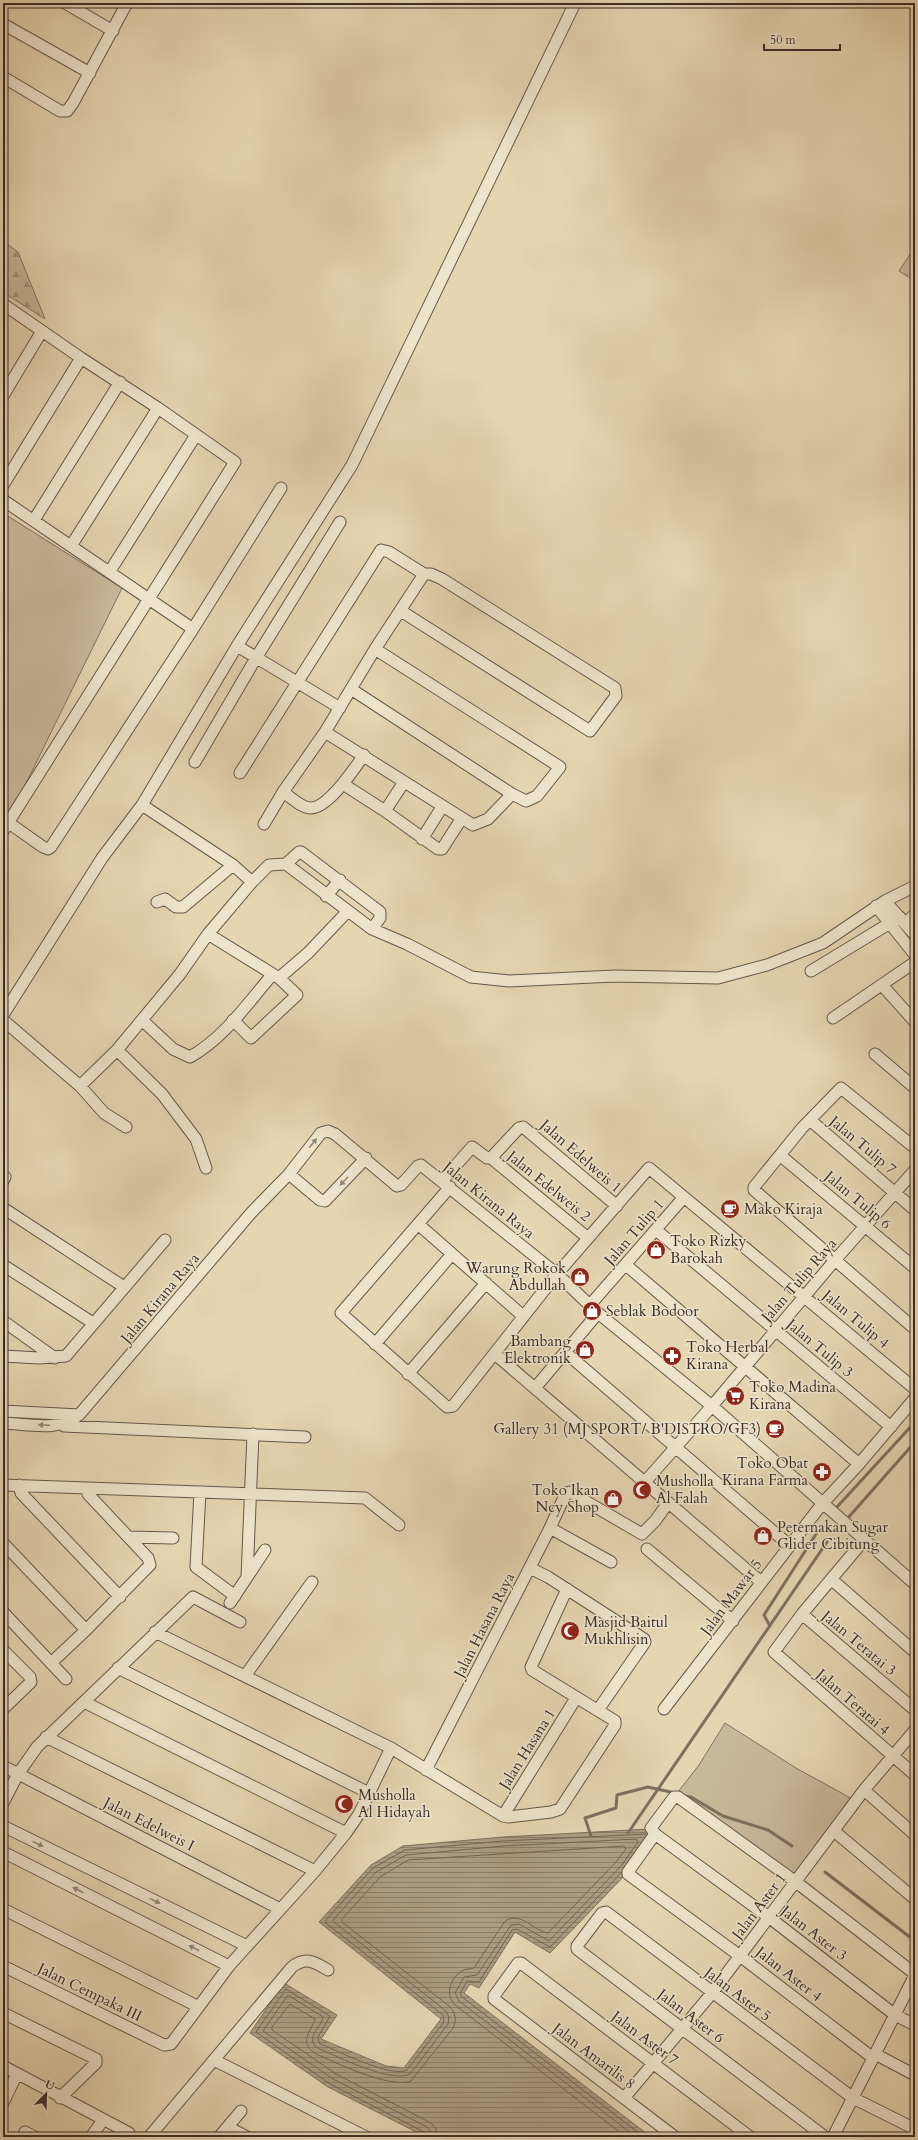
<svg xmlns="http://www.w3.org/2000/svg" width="918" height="2140" viewBox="0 0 918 2140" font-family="Cardo,serif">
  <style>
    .grass { fill: #c8b89a; stroke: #817261 }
    .forest { fill: url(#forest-firs); stroke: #817261 }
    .park { fill: url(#park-tufts); stroke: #817261 }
    .water { fill: url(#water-rules); stroke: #7e705e }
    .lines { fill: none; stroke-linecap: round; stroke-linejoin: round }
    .shore { stroke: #726455; stroke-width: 1 }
    .stream { stroke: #7e705e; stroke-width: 3 }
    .minor-casing { stroke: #65574a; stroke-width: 13 }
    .minor { stroke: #eee4cc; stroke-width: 11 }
    .oneway { fill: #94887a }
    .labels { text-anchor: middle; stroke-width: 3; stroke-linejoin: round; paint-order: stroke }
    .street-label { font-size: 15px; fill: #3a2d28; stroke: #eee4cc }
    .poi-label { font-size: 15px; fill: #3a2d28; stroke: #eee4cc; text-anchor: start }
  </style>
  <defs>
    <pattern id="forest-firs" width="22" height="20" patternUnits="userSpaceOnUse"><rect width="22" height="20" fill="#c8b89a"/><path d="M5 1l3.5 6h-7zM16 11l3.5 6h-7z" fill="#a3967e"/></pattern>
    <pattern id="park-tufts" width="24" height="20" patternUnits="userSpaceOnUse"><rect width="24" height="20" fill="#c8b89a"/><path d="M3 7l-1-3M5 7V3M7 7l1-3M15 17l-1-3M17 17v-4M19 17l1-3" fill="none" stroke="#a3967e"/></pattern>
    <pattern id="water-rules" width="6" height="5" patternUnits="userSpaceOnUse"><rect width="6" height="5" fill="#ab9c82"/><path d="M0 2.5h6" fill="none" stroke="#8c806a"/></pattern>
  </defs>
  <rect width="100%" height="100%" fill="#e5d5b1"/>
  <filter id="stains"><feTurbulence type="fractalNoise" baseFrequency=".005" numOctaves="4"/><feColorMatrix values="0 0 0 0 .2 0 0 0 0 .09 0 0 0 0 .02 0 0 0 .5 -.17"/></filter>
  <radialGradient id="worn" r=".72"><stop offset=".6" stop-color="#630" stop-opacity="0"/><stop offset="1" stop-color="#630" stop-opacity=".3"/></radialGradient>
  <path class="grass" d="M3,513L122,588L3,830Z
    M725,1723L796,1768L856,1801L796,1882L674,1797L699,1765Z"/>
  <path class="forest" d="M3,241L18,252L45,319L3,292Z"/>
  <path class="park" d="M915,247V281L899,271Z"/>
  <path class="water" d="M650,1829L628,1872L550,1953L515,1932L479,1988L470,1984L464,1993L651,2137H426L328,2087L250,2033L284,1983L337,2015L321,2039L386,2066L404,2068L441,2019L319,1922L371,1865L403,1846L503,1837Z"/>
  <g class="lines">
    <path class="shore" d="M622,1872L550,1947L517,1929L512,1930L479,1982L467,1981L460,1994L462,1997L644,2137
      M427,2137L424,2132L330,2084L256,2032L286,1989L330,2016L318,2037L319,2043C335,2050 394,2079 407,2070L444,2022L443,2015L326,1923V1920L373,1868L405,1850L503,1841L647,1834
      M432,2137L431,2132L427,2127L333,2079L263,2031L288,1995L323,2017C321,2028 306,2036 316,2047C333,2055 397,2086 411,2073L448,2024L449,2017L446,2011L334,1922L333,1920L376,1872L406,1855L504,1846L636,1839L638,1842L621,1866L549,1941L519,1924L511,1925L477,1975L464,1977L455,1993L459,2001L636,2137
      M438,2137L436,2129L431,2123L336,2074L272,2030V2027L290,2004L315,2019C311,2032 299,2041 314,2053C334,2062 390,2089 411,2081L453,2028C457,2020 456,2013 449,2006L342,1922V1919L380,1877L408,1860L624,1846L626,1849L616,1862L548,1933C533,1931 522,1911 505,1921L474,1968C470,1969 466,1969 462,1971C450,1978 445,1995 455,2005L626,2137"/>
    <path class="stream" d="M837,1507L915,1422
      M847,1519L915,1442
      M770,1626L764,1615L820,1528
      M684,1796L691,1797L723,1816L768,1830L792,1846
      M628,1833L827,1542
      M591,1836L585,1818L616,1808L617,1795L648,1787L675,1793
      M825,1872L915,1941"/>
    <defs>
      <path id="minor" d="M65,3L113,31
        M3,24L90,73
        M3,77L60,111H67L73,103L127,3
        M3,304L81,358L158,408L235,462L3,831
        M3,396L42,331
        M3,485L81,358
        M3,500L193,629
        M34,520L120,382
        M71,546L158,408
        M110,571L196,435
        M237,646L340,708
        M351,689L512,794
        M325,732L473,825L488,819L512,794L526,801L537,796L560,767L375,649
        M364,755C354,769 328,809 310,808C300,807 291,797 283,792L325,732L375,649L424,574
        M195,762L256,658L340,522
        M240,773L381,550L389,552L424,574H431L442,579L615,688L616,696L590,731L401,611
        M343,784L385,811L438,849H442L462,818
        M142,805L233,865L252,882
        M385,811L404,782
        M9,823L43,847L48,849L51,847L193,629L281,488
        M264,824L283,792
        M422,839L442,807
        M286,864L299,852H301L380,912V918L372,929
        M326,896L340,880
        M885,901L915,935
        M157,902L165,899L176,907H183L233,865
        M876,906L915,955
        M905,924L915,914
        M208,934L279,978L297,995L251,1038L233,1020
        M811,971L900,917
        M279,978L308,953L347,912
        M882,985L915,1022
        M3,1015L102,858L142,805L237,646L352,465L575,3
        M833,1018L915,962
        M3,1020L80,1086L117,1050L180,974L208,934L252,882L269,865L286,864L372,929L407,944L471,977L509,981L615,976L718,978L767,965L823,943L885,901L915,886
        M142,1020L173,1049L190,1057C224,1038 248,1003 272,975
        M117,1050L162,1094L196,1139L206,1168
        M875,1054L915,1088
        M80,1086L104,1113L126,1127
        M810,1120L915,1210
        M915,1148L841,1088L802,1128L754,1187V1190L915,1329
        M781,1156L915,1268
        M491,1158L588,1238
        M289,1174L320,1200L325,1201L366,1158
        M3,1181L5,1177
        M442,1181L472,1147L487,1158H491L519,1128L523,1127L617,1206
        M450,1187L341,1313L447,1407L453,1406L557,1274L649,1168L915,1389
        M3,1208L124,1287
        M418,1224L523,1316
        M656,1230L891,1427
        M3,1265L93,1323
        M626,1265L859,1464
        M590,1305L684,1197
        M3,1321L55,1358
        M375,1344L452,1254
        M565,1352L789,1545
        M495,1354L761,1582
        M3,1356L39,1358L66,1356L165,1240
        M408,1374L486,1283
        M535,1388L598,1313
        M3,1411L79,1415
        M3,1423C28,1424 60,1432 79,1415L251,1213L289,1174L321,1133L328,1131L335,1134L397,1186L401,1185L418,1166L421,1165L557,1274L598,1313L712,1406L915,1584
        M64,1426L305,1437
        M644,1483L712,1406L835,1260L915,1170
        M3,1485L87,1488L88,1494L148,1558L150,1565L86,1630L3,1543
        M19,1485L21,1493L120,1597
        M87,1488L365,1498L399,1525
        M200,1492L196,1567L235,1596
        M550,1528L611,1562
        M129,1537L173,1538
        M864,1540L802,1614L774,1652L915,1775
        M647,1549L733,1621
        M530,1568L548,1577L644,1639L645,1642L598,1710
        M247,1577L253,1434
        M831,1579L915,1652
        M230,1603L265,1550
        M3,1612L66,1679
        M802,1614L915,1710
        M155,1632L391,1748L503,1816L508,1817L551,1812L560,1809L615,1725V1721L532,1670L531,1667L567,1589
        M3,1650L30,1677L31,1682L3,1709
        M51,1663L86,1630
        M118,1668L369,1793
        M245,1676L312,1582
        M84,1702L346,1833
        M664,1709L822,1504L859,1464L915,1398
        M46,1737L315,1871
        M3,1766L280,1909
        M426,1770L550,1528L566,1493L570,1492L642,1534L655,1521L668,1503
        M864,1790L915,1835
        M3,1803L18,1774L37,1747L193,1597L240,1622
        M503,1816L576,1698
        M3,1826L247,1946
        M834,1831L915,1899
        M655,1834L628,1872V1874L740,1956L873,2058
        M3,1852L229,1966
        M3,1909L197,2006
        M3,1966L164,2045L171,2044L229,1966L315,1871L346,1833L359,1814L391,1748
        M915,1974L796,1882L678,1797H674L651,1828L655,1834L770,1918L895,2015L915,2025
        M3,2013L96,2059V2063L60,2098
        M875,2054L915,2075
        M214,2060L366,2137
        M3,2066L129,2133
        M624,2098L712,1993L864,1790L915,1730
        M3,2103L17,2074
        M228,2127L247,2137
        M25,2132L35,2137
        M91,2137L103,2120
        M149,2137L292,1967C306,1956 315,1962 328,1970
        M219,2137L241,2111
        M675,2137L494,1999V1996L518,1963H521L750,2137
        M825,2137L577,1949V1946L602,1913L606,1912L853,2098L915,2129
        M833,2137L915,1975"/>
    </defs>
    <use href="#minor" class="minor-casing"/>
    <use href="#minor" class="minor"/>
  </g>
  <defs><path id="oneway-solid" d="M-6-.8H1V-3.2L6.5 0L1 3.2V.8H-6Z"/></defs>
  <g class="oneway">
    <use href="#oneway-solid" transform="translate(313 1143) rotate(-51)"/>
    <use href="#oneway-solid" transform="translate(344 1181) rotate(134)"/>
    <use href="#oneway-solid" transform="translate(44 1425) rotate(-177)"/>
    <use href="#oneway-solid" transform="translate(38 1844) rotate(26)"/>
    <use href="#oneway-solid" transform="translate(78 1890) rotate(-153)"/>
    <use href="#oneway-solid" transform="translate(155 1901) rotate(26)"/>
    <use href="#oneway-solid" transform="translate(194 1948) rotate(-153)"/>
  </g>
  <defs>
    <symbol id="cafe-disc" viewBox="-11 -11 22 22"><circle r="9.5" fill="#8f2418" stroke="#eee4cc"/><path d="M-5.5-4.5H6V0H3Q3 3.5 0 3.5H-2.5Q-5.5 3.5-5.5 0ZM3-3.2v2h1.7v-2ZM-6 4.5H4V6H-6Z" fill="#fff"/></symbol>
    <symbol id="shop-disc" viewBox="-11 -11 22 22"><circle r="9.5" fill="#8f2418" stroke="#eee4cc"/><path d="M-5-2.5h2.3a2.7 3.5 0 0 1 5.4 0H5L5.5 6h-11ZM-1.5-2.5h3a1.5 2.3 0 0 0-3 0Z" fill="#fff"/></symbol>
    <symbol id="pharmacy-disc" viewBox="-11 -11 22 22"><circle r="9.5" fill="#8f2418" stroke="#eee4cc"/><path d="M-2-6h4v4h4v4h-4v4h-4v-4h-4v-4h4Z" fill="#fff"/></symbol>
    <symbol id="supermarket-disc" viewBox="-11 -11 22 22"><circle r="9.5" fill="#8f2418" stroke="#eee4cc"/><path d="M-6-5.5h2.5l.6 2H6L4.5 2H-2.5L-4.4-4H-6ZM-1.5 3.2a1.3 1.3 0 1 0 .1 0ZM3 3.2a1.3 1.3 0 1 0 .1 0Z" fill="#fff"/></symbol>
    <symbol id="mosque-disc" viewBox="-11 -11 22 22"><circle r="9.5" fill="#8f2418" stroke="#eee4cc"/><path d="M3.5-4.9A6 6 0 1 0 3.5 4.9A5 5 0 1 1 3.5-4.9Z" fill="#fff"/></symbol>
  </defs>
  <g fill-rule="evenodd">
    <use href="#cafe-disc" x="719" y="1198" width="22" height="22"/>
    <use href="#shop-disc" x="645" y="1239" width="22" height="22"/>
    <use href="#shop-disc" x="569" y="1266" width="22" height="22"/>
    <use href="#shop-disc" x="581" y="1300" width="22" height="22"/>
    <use href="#shop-disc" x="574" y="1339" width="22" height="22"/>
    <use href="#pharmacy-disc" x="661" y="1345" width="22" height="22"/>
    <use href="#supermarket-disc" x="724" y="1385" width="22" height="22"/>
    <use href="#cafe-disc" x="764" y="1418" width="22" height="22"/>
    <use href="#pharmacy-disc" x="811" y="1461" width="22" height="22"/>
    <use href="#mosque-disc" x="631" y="1479" width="22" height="22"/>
    <use href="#shop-disc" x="602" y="1488" width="22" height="22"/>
    <use href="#shop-disc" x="752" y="1525" width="22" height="22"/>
    <use href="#mosque-disc" x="559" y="1620" width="22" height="22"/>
    <use href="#mosque-disc" x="333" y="1793" width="22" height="22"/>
  </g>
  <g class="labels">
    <g class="street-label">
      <text transform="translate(863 1145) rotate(40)" y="5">Jalan Tulip 7</text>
      <text transform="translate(581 1156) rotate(41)" y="5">Jalan Edelweis 1</text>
      <text transform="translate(549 1186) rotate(39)" y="5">Jalan Edelweis 2</text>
      <text transform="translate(489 1200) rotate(39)" y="5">Jalan Kirana Raya</text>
      <text transform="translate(858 1200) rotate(40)" y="5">Jalan Tulip 6</text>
      <text transform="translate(634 1232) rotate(-49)" y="5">Jalan Tulip 1</text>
      <text transform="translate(799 1280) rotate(-49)" y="5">Jalan Tulip Raya</text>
      <text transform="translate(160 1298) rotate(-50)" y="5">Jalan Kirana Raya</text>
      <text transform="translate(856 1319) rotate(40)" y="5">Jalan Tulip 4</text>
      <text transform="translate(820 1348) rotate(40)" y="5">Jalan Tulip 3</text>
      <text transform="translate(731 1597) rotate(-53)" y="5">Jalan Mawar 5</text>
      <text transform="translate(484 1625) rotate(-63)" y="5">Jalan Hasana Raya</text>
      <text transform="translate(859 1643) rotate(40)" y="5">Jalan Teratai 3</text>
      <text transform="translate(853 1702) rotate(41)" y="5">Jalan Teratai 4</text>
      <text transform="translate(527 1749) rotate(-58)" y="5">Jalan Hasana 1</text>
      <text transform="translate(149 1824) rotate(27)" y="5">Jalan Edelweis I</text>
      <text transform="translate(759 1906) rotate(-53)" y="5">Jalan Aster 1</text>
      <text transform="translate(814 1933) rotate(38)" y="5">Jalan Aster 3</text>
      <text transform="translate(789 1974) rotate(38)" y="5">Jalan Aster 4</text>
      <text transform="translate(90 1992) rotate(26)" y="5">Jalan Cempaka III</text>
      <text transform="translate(738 1994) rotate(37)" y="5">Jalan Aster 5</text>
      <text transform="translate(691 2016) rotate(37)" y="5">Jalan Aster 6</text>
      <text transform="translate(645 2038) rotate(37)" y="5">Jalan Aster 7</text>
      <text transform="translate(594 2056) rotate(37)" y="5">Jalan Amarilis 8</text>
    </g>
    <g class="poi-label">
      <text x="744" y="1214">Mako Kiraja</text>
      <text x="670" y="1246">Toko Rizky<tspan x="670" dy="17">Barokah</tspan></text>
      <text x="566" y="1273" text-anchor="end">Warung Rokok<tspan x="566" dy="17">Abdullah</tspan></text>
      <text x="606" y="1316">Seblak Bodoor</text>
      <text x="571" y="1346" text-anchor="end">Bambang<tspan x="571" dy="17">Elektronik</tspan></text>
      <text x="686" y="1352">Toko Herbal<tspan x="686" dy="17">Kirana</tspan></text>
      <text x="749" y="1392">Toko Madina<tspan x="749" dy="17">Kirana</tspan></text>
      <text x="761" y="1434" text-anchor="end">Gallery 31 (MJ SPORT/ B'DISTRO/GF3)</text>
      <text x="808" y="1468" text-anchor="end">Toko Obat<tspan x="808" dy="17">Kirana Farma</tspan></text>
      <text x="656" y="1486">Musholla<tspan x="656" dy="17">Al Falah</tspan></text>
      <text x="599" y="1495" text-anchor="end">Toko Ikan<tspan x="599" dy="17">Ncy Shop</tspan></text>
      <text x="777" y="1532">Peternakan Sugar<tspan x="777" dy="17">Glider Cibitung</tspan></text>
      <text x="584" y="1627">Masjid Baitul<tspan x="584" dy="17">Mukhlisin</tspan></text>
      <text x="358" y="1800">Musholla<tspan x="358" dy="17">Al Hidayah</tspan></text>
    </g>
  </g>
  <rect width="918" height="2140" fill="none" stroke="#e5d5b1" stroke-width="16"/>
  <rect x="4" y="4" width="910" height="2132" fill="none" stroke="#3a2d28" stroke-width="2"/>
  <rect x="8" y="8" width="902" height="2124" fill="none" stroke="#3a2d28"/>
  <g transform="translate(46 2094) rotate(23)" stroke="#eee4cc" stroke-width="3" paint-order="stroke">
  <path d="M0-3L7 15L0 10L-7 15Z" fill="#3a2d28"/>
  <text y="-6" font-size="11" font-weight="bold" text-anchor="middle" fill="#3a2d28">U</text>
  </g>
  <path d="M764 44v6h76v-6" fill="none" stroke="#3a2d28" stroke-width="2"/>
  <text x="770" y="44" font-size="12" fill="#3a2d28" stroke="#eee4cc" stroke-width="3" paint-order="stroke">50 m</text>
  <rect width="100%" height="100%" filter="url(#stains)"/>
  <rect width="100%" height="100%" fill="url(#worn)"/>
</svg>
